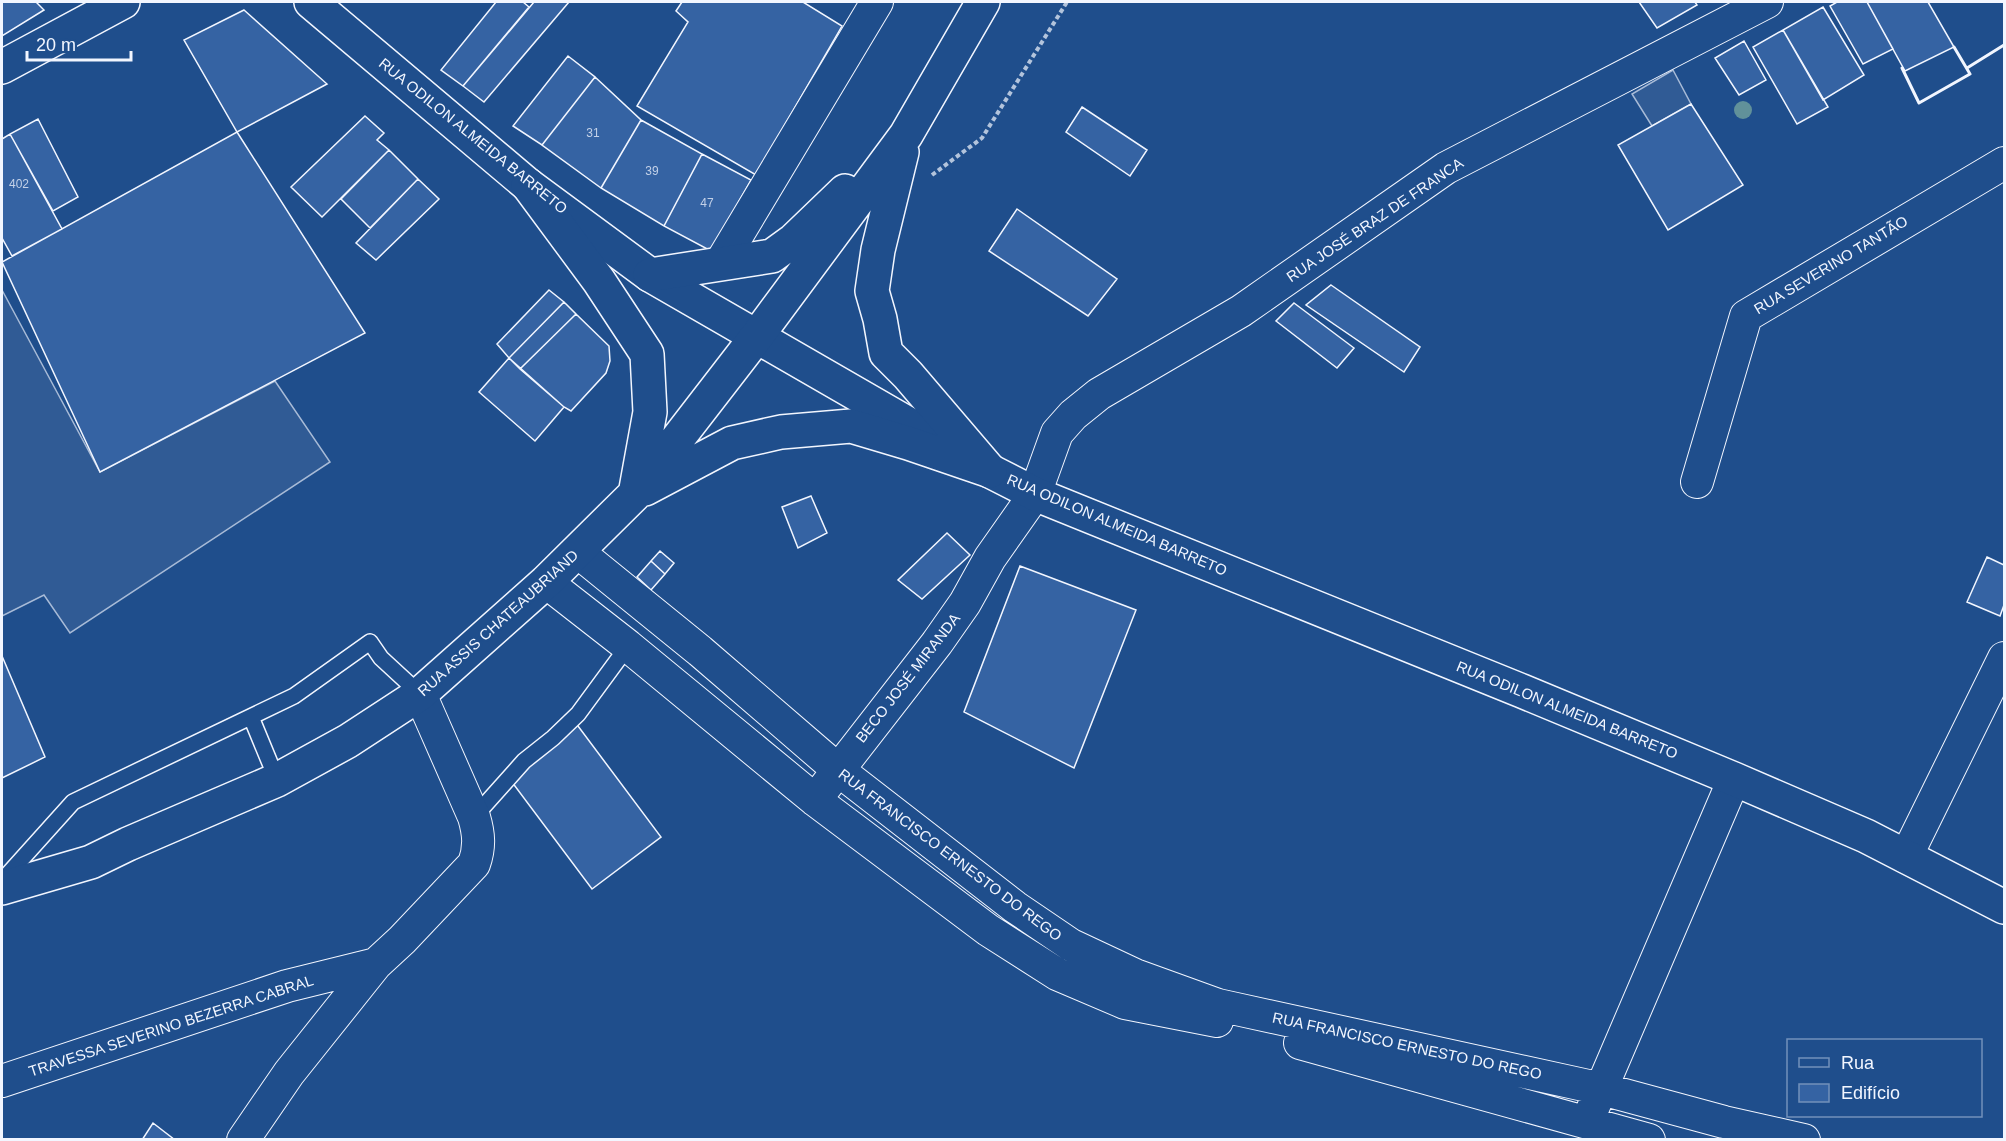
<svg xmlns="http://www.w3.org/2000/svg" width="2006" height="1141" viewBox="0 0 2006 1141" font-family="Helvetica,sans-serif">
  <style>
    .parking { fill: #305b95; stroke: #a8bbd7; stroke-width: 1.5 }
    .building { fill: #3563a3; stroke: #f2f6ff; stroke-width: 1.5 }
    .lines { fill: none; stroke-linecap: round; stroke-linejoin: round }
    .lane-casing { stroke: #f2f6ff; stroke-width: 18 }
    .street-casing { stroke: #f2f6ff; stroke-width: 34 }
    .secondary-casing { stroke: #f2f6ff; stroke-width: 36 }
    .highway-casing { stroke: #f2f6ff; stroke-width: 36 }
    .path { stroke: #b3c4dc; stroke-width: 4; stroke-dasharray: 4.5 3; stroke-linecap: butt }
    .lane { stroke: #1f4e8c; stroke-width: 15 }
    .street { stroke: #1f4e8c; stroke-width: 32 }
    .secondary { stroke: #1f4e8c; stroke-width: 33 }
    .highway { stroke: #1f4e8c; stroke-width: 33 }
    .wall { stroke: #f2f6ff; stroke-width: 3 }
    .tree { fill: #61919a }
    .labels { text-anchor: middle; stroke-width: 4.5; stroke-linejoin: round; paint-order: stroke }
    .number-label { font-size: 12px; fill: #c3d1e8 }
    .street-label { font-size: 15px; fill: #f2f6ff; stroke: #1f4e8c }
  </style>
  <rect width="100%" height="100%" fill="#1f4e8c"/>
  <path class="parking" d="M1673,70L1691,104L1652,126L1632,94Z
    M2,290L100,472L275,381L330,462L70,633L44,595L2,616Z"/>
  <path class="building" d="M2,2H36L44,10L2,36Z
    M496,2H523L529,7L463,86L441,70Z
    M534,2H569L484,102L463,86Z
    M682,2H803L842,26L756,175L637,106L688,22L676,11Z
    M1639,2H1695L1697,5L1657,28Z
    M1837,2H1867L1893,49L1863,64L1830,6Z
    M1867,2H1928L1954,47L1905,71Z
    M1823,7L1864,75L1823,100L1783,30Z
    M244,10L327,84L237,132L184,40Z
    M1783,30L1828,107L1797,124L1753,47Z
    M1744,41L1766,80L1739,95L1715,58Z
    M568,56L595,77L542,145L513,126Z
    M595,77L641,120L601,188L542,145Z
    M1691,104L1743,185L1668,230L1618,145Z
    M1082,107L1147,150L1130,176L1066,132Z
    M365,116L384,133L377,140L389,150L322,217L291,187Z
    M38,119L78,197L53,211L10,134Z
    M641,120L702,154L664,226L601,188Z
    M237,132L365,333L100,472L2,262Z
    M10,134L62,229L12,256L2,238V139Z
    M389,150L418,179L370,228L341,199Z
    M702,154L751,180L711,251L664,226Z
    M418,179L439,199L376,260L356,243Z
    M1017,209L1117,279L1088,316L989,251Z
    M1331,285L1420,347L1404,372L1306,305Z
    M549,290L564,302L509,358L497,344Z
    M564,302L576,314L520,369L509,358Z
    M1294,303L1354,348L1337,368L1276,321Z
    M576,314L609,346L610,361L606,373L571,411L564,407L520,369Z
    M509,358L564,407L535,441L479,392Z
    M811,496L827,533L798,548L782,507Z
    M947,533L970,555L922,599L898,580Z
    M660,551L674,563L665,574L651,561Z
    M1987,557L2004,565V605L2000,616L1967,602Z
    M651,561L665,574L651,590L637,577Z
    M1020,566L1136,610L1074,768L964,712Z
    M2,656L45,757L2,778Z
    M575,722L661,837L592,889L506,774Z
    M153,1123L175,1140H142Z"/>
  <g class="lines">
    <defs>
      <path id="lane" d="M251,717L277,780
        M474,817L524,761L553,738L578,714L628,646
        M2,881L73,802L294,696L370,642L381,658L420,694"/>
      <path id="street" d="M720,264L877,2
        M1697,482L1746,316L2004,163
        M578,552L700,651L837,769L1015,907L1071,945L1135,975L1218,1005L1602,1089L1724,1122L1804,1140
        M546,582L628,646L815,800L988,930L1057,974L1125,1003L1217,1021
        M815,800L937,643L965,603L990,558L1035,494L1057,433L1073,415L1099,394L1241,311L1446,168L1767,2
        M1906,857L2004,658
        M1300,1043L1649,1140
        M2,1081L287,986L376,964
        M1593,1108L1734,779
        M243,1140L289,1073L376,964L402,940L474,864C480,847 479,834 474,817L420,694"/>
      <path id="secondary" d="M311,2L528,185L650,275L990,471L1035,494L1522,691L1734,779L1866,836L2004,907
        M2,67L123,2"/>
      <path id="highway" d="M902,152L878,250L872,291L880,319L886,353L908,375L990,471
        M528,185L599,281L647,354L650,412L636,489
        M650,275L772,256L794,240L845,191
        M645,489L732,443L781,432L851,426L908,443L990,471
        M2,888L91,862L128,844L277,780L348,741L420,694L546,582L635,494L757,336L906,135L983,2"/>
    </defs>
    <use href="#lane" class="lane-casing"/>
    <use href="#street" class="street-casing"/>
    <use href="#secondary" class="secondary-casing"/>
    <use href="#highway" class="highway-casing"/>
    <path class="path" d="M932,175L982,138L1067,2"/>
    <use href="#lane" class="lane"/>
    <use href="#street" class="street"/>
    <use href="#secondary" class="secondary"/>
    <use href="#highway" class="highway"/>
    <path class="wall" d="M1902,68L1919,103L1970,74L1954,47
      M1967,68L2004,45"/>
  </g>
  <circle class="tree" cx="1743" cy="110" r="9"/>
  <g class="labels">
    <g class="number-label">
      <text x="593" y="137">31</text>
      <text x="652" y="175">39</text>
      <text x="19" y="188">402</text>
      <text x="707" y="207">47</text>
    </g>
    <g class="street-label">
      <text transform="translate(473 136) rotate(39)" y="5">RUA ODILON ALMEIDA BARRETO</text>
      <text transform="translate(1375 220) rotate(-34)" y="5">RUA JOSÉ BRAZ DE FRANCA</text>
      <text transform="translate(1831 265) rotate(-31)" y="5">RUA SEVERINO TANTÃO</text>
      <text transform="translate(1117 525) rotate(23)" y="5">RUA ODILON ALMEIDA BARRETO</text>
      <text transform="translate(498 623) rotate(-42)" y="5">RUA ASSIS CHATEAUBRIAND</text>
      <text transform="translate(908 678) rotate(-52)" y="5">BECO JOSÉ MIRANDA</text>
      <text transform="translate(1567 710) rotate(22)" y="5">RUA ODILON ALMEIDA BARRETO</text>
      <text transform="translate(950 855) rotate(37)" y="5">RUA FRANCISCO ERNESTO DO REGO</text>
      <text transform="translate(171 1026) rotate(-18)" y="5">TRAVESSA SEVERINO BEZERRA CABRAL</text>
      <text transform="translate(1407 1046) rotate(12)" y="5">RUA FRANCISCO ERNESTO DO REGO</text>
    </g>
  </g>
  <rect width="2006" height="1141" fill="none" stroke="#f2f6ff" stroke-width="6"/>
  <rect x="1787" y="1039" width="195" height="78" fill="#1f4e8c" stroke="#7391ba" stroke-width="1.5"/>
  <rect x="1799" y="1058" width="30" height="9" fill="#1f4e8c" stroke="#7391ba" stroke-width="1.5"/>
  <text x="1841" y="1069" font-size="18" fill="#f2f6ff">Rua</text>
  <rect x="1799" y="1084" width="30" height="18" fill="#3563a3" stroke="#7391ba" stroke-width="1.5"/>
  <text x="1841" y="1099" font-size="18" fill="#f2f6ff">Edifício</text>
  <path d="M27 51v9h104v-9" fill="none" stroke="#f2f6ff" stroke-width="3"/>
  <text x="36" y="51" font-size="18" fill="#f2f6ff" stroke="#1f4e8c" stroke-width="4.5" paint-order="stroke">20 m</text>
</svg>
